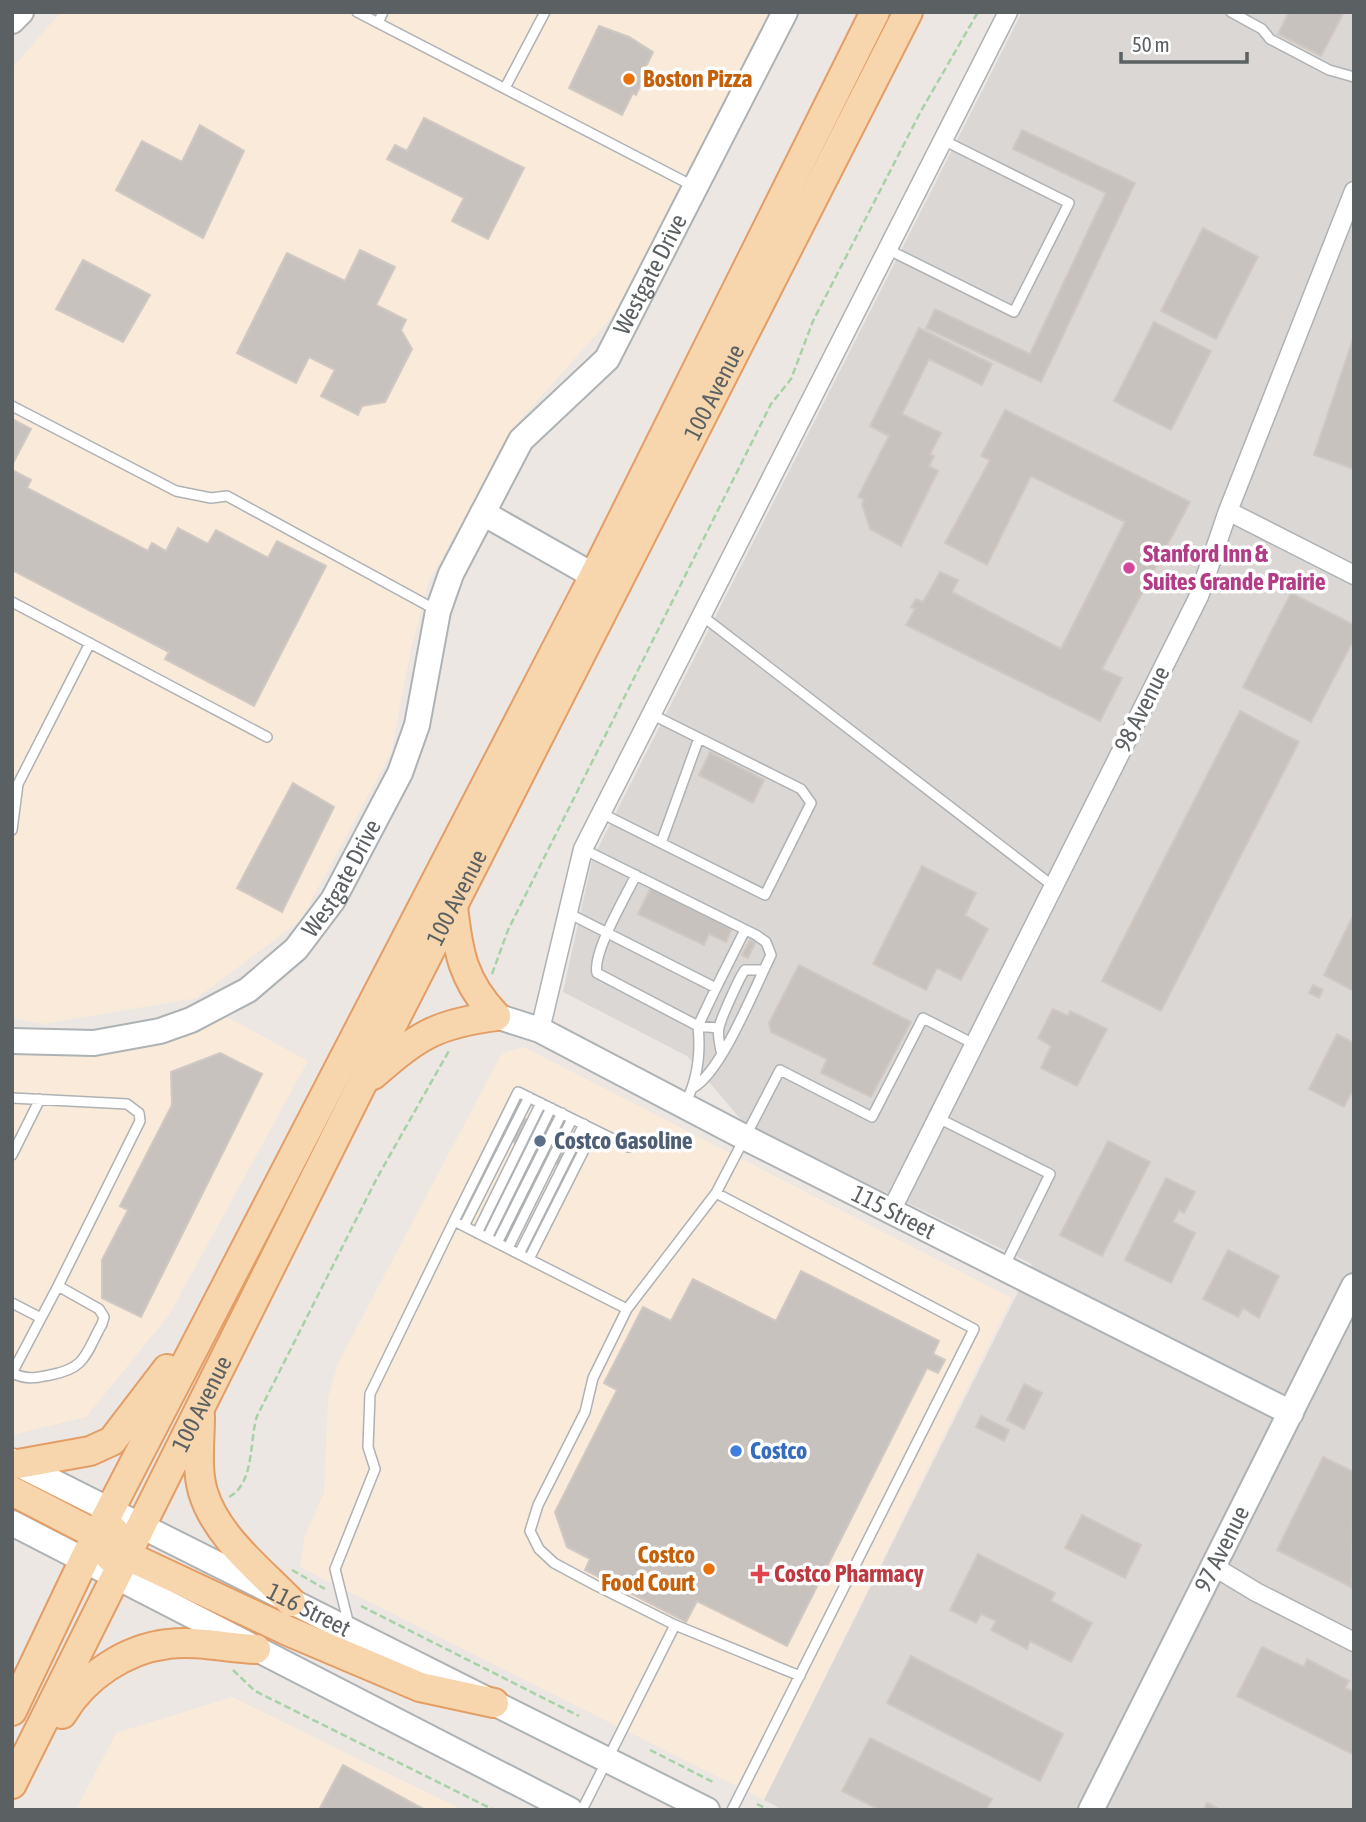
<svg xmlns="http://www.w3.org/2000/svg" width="1366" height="1822" viewBox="0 0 1366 1822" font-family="'Asap Condensed',sans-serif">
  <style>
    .commercial { fill: #faeada }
    .industrial { fill: #dbd7d5 }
    .building { fill: #c8c2bf; stroke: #d0c8c2; stroke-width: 2 }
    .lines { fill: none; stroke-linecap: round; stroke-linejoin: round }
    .lane-casing { stroke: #aeb2b4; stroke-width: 12 }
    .street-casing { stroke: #aeb2b4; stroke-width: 21 }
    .secondary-casing { stroke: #adb2b5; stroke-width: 28 }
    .primary-casing { stroke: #e39d65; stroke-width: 32 }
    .path { stroke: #a7d2a6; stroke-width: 2.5; stroke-dasharray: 7 3.5; stroke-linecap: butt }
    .lane { stroke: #fff; stroke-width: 9 }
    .street { stroke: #fff; stroke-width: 18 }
    .secondary { stroke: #fff; stroke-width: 24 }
    .primary { stroke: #f7d6ad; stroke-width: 28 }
    .food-dot { fill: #e8710a; stroke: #fff; stroke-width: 2.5 }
    .hotel-dot { fill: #d1479c; stroke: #fff; stroke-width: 2.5 }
    .service-dot { fill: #5c6f8a; stroke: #fff; stroke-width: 2.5 }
    .shop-dot { fill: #3f7fe0; stroke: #fff; stroke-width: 2.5 }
    .health-dot { fill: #e0444e; stroke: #fff; stroke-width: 2.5 }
    .labels { text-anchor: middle; stroke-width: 7; stroke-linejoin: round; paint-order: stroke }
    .food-label { font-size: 24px; font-weight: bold; fill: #c56008; stroke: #fff; text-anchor: start }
    .street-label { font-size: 24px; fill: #5b6062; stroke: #fff }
    .hotel-label { font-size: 24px; font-weight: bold; fill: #b23c85; stroke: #fff; text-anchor: start }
    .service-label { font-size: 24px; font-weight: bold; fill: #4e5e75; stroke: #fff; text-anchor: start }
    .shop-label { font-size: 24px; font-weight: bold; fill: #366cbe; stroke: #fff; text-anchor: start }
    .health-label { font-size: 24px; font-weight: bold; fill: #be3a42; stroke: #fff; text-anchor: start }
  </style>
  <rect width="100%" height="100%" fill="#ece7e3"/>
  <path class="commercial" d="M61,12H770L620,308L519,421L429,581L411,649L391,753L301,920L197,998L43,1024L12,1018V68Z
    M212,1009L308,1061L169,1315L86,1417L12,1435V1041L59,1044Z
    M524,1047L1012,1298L764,1800L300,1567L305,1535L324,1492L328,1397L338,1363L502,1053Z
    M232,1697L463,1810H76L116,1733Z"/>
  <path class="industrial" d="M1022,12H1354V1810H783L764,1800L1032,1264L743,1122L687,1056L563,992L592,860Z"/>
  <path class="building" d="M1289,12H1344L1321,56L1278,34Z
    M599,26L629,37L653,52L640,79L643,80L636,95L633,93L622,115L569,88Z
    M424,118L524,168L488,239L452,221L464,198L387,159L395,145L407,151Z
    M200,125L244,151L203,238L116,190L142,141L182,162Z
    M1022,130L1135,183L1041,382L926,328L935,309L1030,354L1106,193L1013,149Z
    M1203,228L1258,257L1216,339L1161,311Z
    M360,250L395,267L376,305L406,320L401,330L412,349L385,402L362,406L358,415L321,396L335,370L309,357L296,383L237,353L287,253L345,281Z
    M83,260L150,295L123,342L56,309Z
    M1154,322L1211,351L1171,430L1114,401Z
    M919,328L992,364L982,385L929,359L902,414L941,433L930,454L934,456L929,466L938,471L901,546L870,529L862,504L864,499L858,497L889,436L870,426Z
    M1354,336V469L1314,455Z
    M1005,410L1190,502L1102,669L1122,678L1100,721L906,625L915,609L911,607L916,599L923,602L940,572L958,580L952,592L1061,649L1125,522L1031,476L987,565L945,543L990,460L981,456Z
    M12,419L31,429L12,465Z
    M12,470L31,480L27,488L148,551L152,543L166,551L178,528L208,544L216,530L268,558L277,541L326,566L254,706L165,659L169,652L12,570Z
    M1291,593L1354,625V639L1311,722L1243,687Z
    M1240,711L1299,742L1161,1011L1102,981Z
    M710,752L764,780L753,803L699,775Z
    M293,783L334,807L282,912L237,888Z
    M922,866L976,893L965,915L988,929L961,980L937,968L926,990L873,964Z
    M651,887L733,926L726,942L709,934L704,945L638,914Z
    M1354,914V991L1324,975Z
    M750,940L755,943L748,958L742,955Z
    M799,965L911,1022L871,1097L821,1073L827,1059L771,1032L769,1023Z
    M1313,985L1323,990L1319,998L1309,993Z
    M1053,1009L1068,1016L1070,1011L1107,1029L1077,1086L1041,1068L1051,1046L1038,1038Z
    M1337,1034L1354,1043V1094L1351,1093L1344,1107L1309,1089Z
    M220,1053L262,1074L141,1317L102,1298V1260L128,1210L120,1206L172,1105L171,1072Z
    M505,1109L588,1151L576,1173L493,1132Z
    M1108,1141L1150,1162L1102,1256L1060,1235Z
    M1166,1178L1195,1192L1184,1213L1179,1210L1173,1222L1195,1233L1171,1283L1125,1260Z
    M1228,1250L1279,1276L1259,1318L1243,1308L1238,1317L1203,1299Z
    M801,1271L939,1341L933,1354L945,1360L938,1373L927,1368L787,1646L697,1601L686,1622L585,1570L590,1559L567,1547L555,1512L617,1390L604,1383L643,1307L671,1321L693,1279L776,1321Z
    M1024,1384L1042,1393L1024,1429L1007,1420Z
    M981,1416L1009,1430L1004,1441L976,1427Z
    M1323,1457L1354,1472L1351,1587L1277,1550Z
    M1082,1515L1141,1545L1125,1578L1065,1548Z
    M978,1554L1055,1593L1051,1601L1092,1623L1071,1662L1030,1641L1027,1649L991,1630L996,1621L981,1614L976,1623L950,1610Z
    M1262,1647L1304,1667L1307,1659L1349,1681L1345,1688L1354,1692V1755L1237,1696Z
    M911,1656L1063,1734L1040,1781L887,1703Z
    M870,1738L992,1799L986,1810H880L842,1791Z
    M343,1765L425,1810H319Z
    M1207,1803L1221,1810H1204Z"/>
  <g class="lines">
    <defs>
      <path id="lane" d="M357,12L695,187
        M1231,12L1262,29L1270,39L1329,70L1354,77
        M378,23L383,12
        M505,88L545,12
        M887,249L1014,312L1069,203L943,140
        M12,406L176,491L211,498L227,496L436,610
        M12,602L267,737
        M701,615L1053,886
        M601,813L765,895L811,803L801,789L651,714
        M12,830L18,784L90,643
        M661,843L699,738
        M583,849L756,935L766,942L771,955C755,987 722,1071 694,1087
        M568,913L716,988L698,1026L597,973C592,953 626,896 636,875
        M716,988L745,930
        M721,1051C720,1044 717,1035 719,1028C720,1020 741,974 745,970H763
        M12,1098L127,1104L139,1113L140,1121L58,1286
        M685,1104C698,1079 701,1054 698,1026L718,1028
        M938,1118L1050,1174L1005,1265
        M12,1155L40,1099
        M716,1193L627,1309L593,1378L585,1412L538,1505L530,1531L539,1549L554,1563L595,1585L675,1625L800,1676
        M454,1221L518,1092L629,1147
        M464,1226L529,1097
        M477,1233L541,1103
        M487,1238L551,1108
        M497,1243L562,1113
        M508,1248L572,1119
        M519,1254L584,1124
        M529,1259L594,1130
        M12,1303L41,1318
        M12,1373L58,1286L99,1309L104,1317L102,1324C85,1354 87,1368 50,1375C35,1378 27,1380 12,1373
        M349,1625L335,1569L375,1469L368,1447L370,1394L454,1221L627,1309
        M582,1810L675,1625
        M732,1810L974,1329L716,1193L780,1070L872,1117L923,1018L974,1044"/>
      <path id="street" d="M1228,511L1354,575
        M540,1030L583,849L1008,12
        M892,1209L1199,596L1228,511L1354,191
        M1213,1566L1256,1592L1354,1642"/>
      <g id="secondary">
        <path d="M12,21L21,12"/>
        <path d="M483,513L594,576"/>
        <path id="s1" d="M496,1016L540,1030L744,1137L1291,1413"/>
        <path id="s2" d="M12,1041L94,1043L160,1031L191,1020L248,990L296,949L333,900L400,773L417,725L438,611L451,574L521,440L607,359L785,12"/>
        <path id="s3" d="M12,1461L707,1810"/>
        <path d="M12,1523L570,1810"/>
        <path id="s4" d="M1091,1810L1354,1286"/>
      </g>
      <g id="primary">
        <path d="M453,906C458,953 463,981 496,1016"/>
        <path d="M373,1075C419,1035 436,1024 496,1016"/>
        <path d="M200,1416C200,1441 196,1468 203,1492C216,1536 260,1570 291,1602"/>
        <path d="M18,1464L90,1451L112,1441L167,1369"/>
        <path d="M12,1491L97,1535L114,1531"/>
        <path d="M110,1557L128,1556L288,1631L420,1687L494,1703"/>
        <path d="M12,1711L84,1560L594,576L875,12"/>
        <path d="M62,1714C84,1677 125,1649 168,1644C196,1640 228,1648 256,1649"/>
        <path id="s5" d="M12,1784L361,1086L908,12"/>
      </g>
    </defs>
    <use href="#lane" class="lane-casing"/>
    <use href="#street" class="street-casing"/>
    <use href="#secondary" class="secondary-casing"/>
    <use href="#primary" class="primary-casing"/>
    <path class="path" d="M492,974L508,930L771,404L791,379L813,321L921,111L978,12
      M229,1497C255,1483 249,1441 257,1416L377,1178L450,1049
      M292,1570L325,1589
      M361,1606L579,1716
      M233,1670L255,1691L494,1810
      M650,1750L715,1783
      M757,1804L769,1810"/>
    <use href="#lane" class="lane"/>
    <use href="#street" class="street"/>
    <use href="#secondary" class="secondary"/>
    <use href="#primary" class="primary"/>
  </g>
  <g class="food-dot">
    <circle cx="629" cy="79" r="7"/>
    <circle cx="709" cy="1569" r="7"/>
  </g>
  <circle class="hotel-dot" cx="1129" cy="568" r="7"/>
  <circle class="service-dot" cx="540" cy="1141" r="7"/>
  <circle class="shop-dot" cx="736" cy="1451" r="7"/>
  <path class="health-dot" d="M756.5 1563.5h7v7h7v7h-7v7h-7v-7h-7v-7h7z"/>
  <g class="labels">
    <g class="food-label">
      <text x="643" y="87">Boston Pizza</text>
      <text x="695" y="1563" text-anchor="end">Costco<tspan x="695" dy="28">Food Court</tspan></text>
    </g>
    <g class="street-label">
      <text dy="8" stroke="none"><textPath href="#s2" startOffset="1085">Westgate Drive</textPath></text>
      <text dy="8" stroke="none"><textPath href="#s5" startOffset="1559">100 Avenue</textPath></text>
      <text transform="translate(1142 709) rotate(-63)" y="8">98 Avenue</text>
      <text dy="8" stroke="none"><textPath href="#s2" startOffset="394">Westgate Drive</textPath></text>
      <text dy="8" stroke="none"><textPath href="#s5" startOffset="992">100 Avenue</textPath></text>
      <text dy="8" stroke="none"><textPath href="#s1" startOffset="444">115 Street</textPath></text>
      <text dy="8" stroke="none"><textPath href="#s5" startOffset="425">100 Avenue</textPath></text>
      <text dy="8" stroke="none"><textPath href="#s4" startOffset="292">97 Avenue</textPath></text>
      <text dy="8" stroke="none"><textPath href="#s3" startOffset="332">116 Street</textPath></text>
    </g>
    <g class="hotel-label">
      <text x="1143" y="562">Stanford Inn &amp;<tspan x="1143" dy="28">Suites Grande Prairie</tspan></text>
    </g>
    <g class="service-label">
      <text x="554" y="1149">Costco Gasoline</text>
    </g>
    <g class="shop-label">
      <text x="750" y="1459">Costco</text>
    </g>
    <g class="health-label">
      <text x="774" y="1582">Costco Pharmacy</text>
    </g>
  </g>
  <rect width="1366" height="1822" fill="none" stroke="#5b6062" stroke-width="28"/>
  <path d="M1121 52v10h126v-10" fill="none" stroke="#5b6062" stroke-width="3.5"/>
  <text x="1132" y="52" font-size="21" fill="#5b6062" stroke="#ffffff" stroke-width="5" paint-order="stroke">50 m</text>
</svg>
